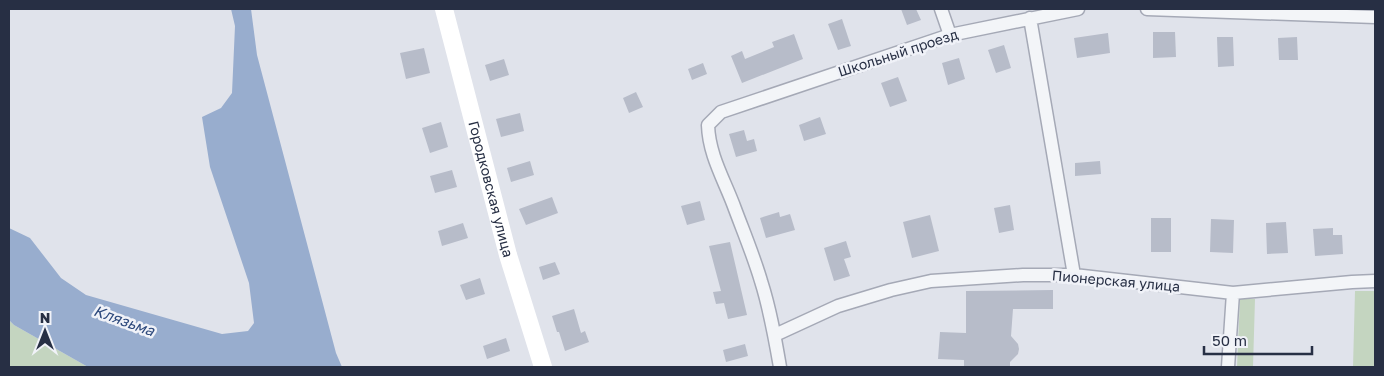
<svg xmlns="http://www.w3.org/2000/svg" width="1384" height="376" viewBox="0 0 1384 376" font-family="'Golos Text',sans-serif">
  <style>
    .green { fill: #c4d5c0 }
    .water { fill: #98adce }
    .building { fill: #b7bcc9 }
    .lines { fill: none; stroke-linecap: round; stroke-linejoin: round }
    .minor-casing { stroke: #a5a9b6; stroke-width: 15 }
    .minor { stroke: #f3f5f8; stroke-width: 12 }
    .secondary { stroke: #fff; stroke-width: 18 }
    .labels { text-anchor: middle; stroke-width: 5; stroke-linejoin: round; paint-order: stroke }
    .street-label { font-size: 14px; fill: #272f44; stroke: #f0f2f8 }
    .water-label { font-size: 15px; font-style: italic; fill: #2d497c; stroke: #f0f2f8 }
  </style>
  <rect width="100%" height="100%" fill="#e0e3eb"/>
  <path class="green" d="M1355,291H1375V367H1353Z
    M1240,299H1255L1253,367H1237Z
    M9,320L14,325L88,367H9Z"/>
  <path class="water" d="M231,9H251L257,55L336,353L342,367H88L14,325L9,320V228L30,238L61,278L86,295L222,334L248,331L254,323L249,283L210,167L202,117L221,108L232,93L235,26Z"/>
  <path class="building" d="M901,9H916L921,20L907,25Z
    M842,19L851,46L838,50L828,24Z
    M1153,32H1175L1176,57L1153,58Z
    M1108,33L1110,53L1077,58L1074,38Z
    M794,34L803,59L742,83L731,56L742,51L745,59L774,47L772,42Z
    M1217,37H1233L1234,66L1218,67Z
    M1297,37L1298,60H1279L1278,38Z
    M1004,45L1011,68L996,73L988,50Z
    M424,48L430,73L406,79L400,53Z
    M959,58L965,79L948,85L942,63Z
    M504,59L509,75L490,81L485,65Z
    M703,63L707,74L692,80L688,69Z
    M898,77L907,101L890,107L881,83Z
    M636,92L643,107L629,113L623,98Z
    M520,113L524,131L501,137L496,119Z
    M820,117L826,134L804,141L799,125Z
    M441,122L448,147L430,153L422,128Z
    M744,130L747,141L754,139L757,151L736,157L729,134Z
    M530,161L534,175L511,182L507,168Z
    M1100,161L1101,174L1075,176V163Z
    M452,170L457,187L435,193L430,176Z
    M552,197L558,213L526,225L519,209Z
    M700,201L705,220L687,225L681,206Z
    M1010,205L1014,230L999,233L994,208Z
    M779,212L780,217L790,214L795,230L766,238L760,218Z
    M930,215L939,251L912,258L903,222Z
    M1151,218H1171V252H1151Z
    M1211,219L1234,220L1233,253L1210,252Z
    M1286,222L1288,253L1267,254L1266,223Z
    M463,223L468,238L442,246L438,231Z
    M1333,228V235H1342L1343,254L1315,256L1313,229Z
    M846,241L851,257L844,259L850,276L834,281L824,248Z
    M730,242L747,315L728,319L724,303L716,304L713,292L721,291L709,246Z
    M555,262L560,274L543,280L539,267Z
    M480,278L485,294L466,300L460,285Z
    M1053,290V309H1013L1011,336L1018,344L1019,349L1018,354L1010,362V367H964V360L938,359L940,332L966,333V291Z
    M574,309L581,333L585,331L589,342L565,351L559,332H557L552,316Z
    M506,338L510,351L487,359L483,346Z
    M745,344L748,356L726,362L723,350Z"/>
  <g class="lines">
    <defs>
      <path id="minor" d="M941,9L950,35
        M1147,9L1375,17
        M1030,18L1074,275
        M775,335L838,306L891,290L931,281L1023,275H1074L1233,293L1352,282L1375,281
        M780,367C775,338 770,309 761,281C754,257 744,233 735,209C725,181 709,156 708,125L721,112L950,35L1078,9
        M1228,367L1233,293"/>
    </defs>
    <use href="#minor" class="minor-casing"/>
    <use href="#minor" class="minor"/>
    <path class="secondary" id="s1" d="M444,9L508,255L543,367"/>
  </g>
  <g class="labels">
    <g class="street-label">
      <text transform="translate(898 53) rotate(-18)" y="5">Школьный проезд</text>
      <text dy="5" stroke="none"><textPath href="#s1" startOffset="186">Городковская улица</textPath></text>
      <text transform="translate(1116 281) rotate(5)" y="5">Пионерская улица</text>
    </g>
    <g class="water-label">
      <text transform="translate(124 321) rotate(20)" y="5">Клязьма</text>
    </g>
  </g>
  <rect width="1384" height="376" fill="none" stroke="#272f44" stroke-width="20"/>
  <g transform="translate(45 331)" stroke="#f0f2f8" stroke-width="4" paint-order="stroke">
  <path d="M0-4L9 19L0 12L-9 19Z" fill="#272f44"/>
  <text y="-8" font-size="14" font-weight="bold" text-anchor="middle" fill="#272f44">N</text>
  </g>
  <path d="M1204 346v8h108v-8" fill="none" stroke="#272f44" stroke-width="2.5"/>
  <text x="1212" y="346" font-size="15" fill="#272f44" stroke="#f0f2f8" stroke-width="4" paint-order="stroke">50 m</text>
</svg>
